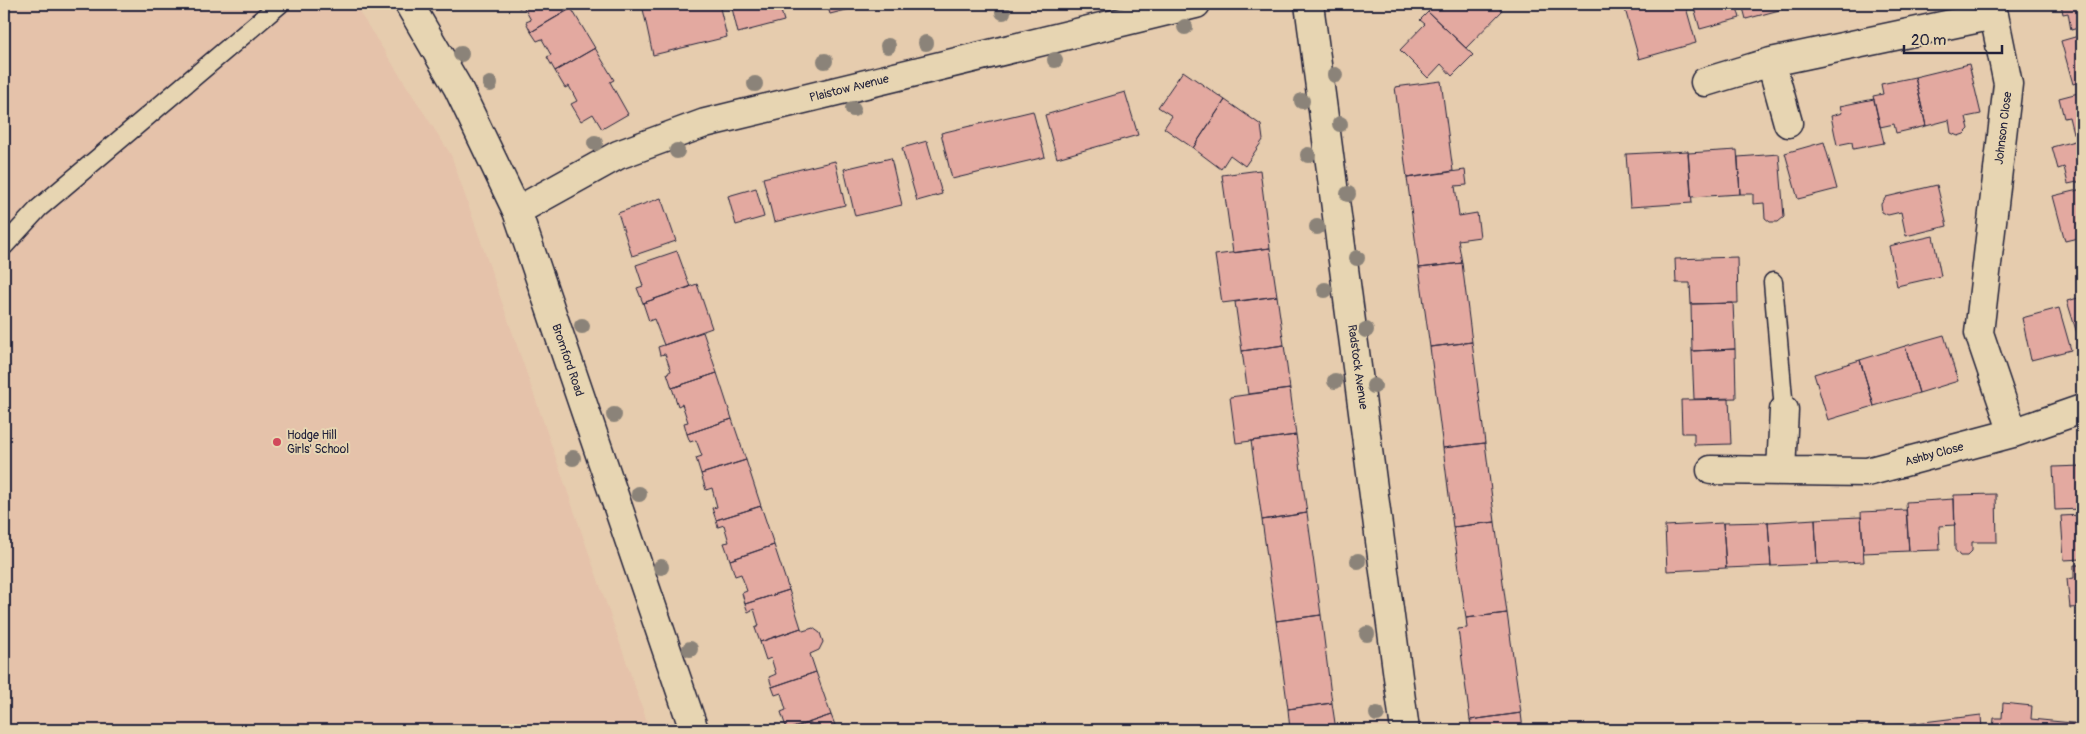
<svg xmlns="http://www.w3.org/2000/svg" width="2086" height="734" viewBox="0 0 2086 734" font-family="Pangolin,sans-serif">
  <style>
    .built { fill: #e5c2aa }
    .building { fill: #e3a9a0; stroke: #22223b }
    .lines { fill: none; stroke-linecap: round; stroke-linejoin: round }
    .lane-casing { stroke: #22223b; stroke-width: 21 }
    .street-casing { stroke: #22223b; stroke-width: 31 }
    .secondary-casing { stroke: #22223b; stroke-width: 31 }
    .lane { stroke: #e7d5b2; stroke-width: 18 }
    .street { stroke: #e7d5b2; stroke-width: 28 }
    .secondary { stroke: #e7d5b2; stroke-width: 28 }
    .tree { fill: #8b8379 }
    .poi-dot { fill: #d1495b; stroke: #e7d5b2; stroke-width: 2 }
    .labels { text-anchor: middle; stroke-width: 4; stroke-linejoin: round; paint-order: stroke }
    .street-label { font-size: 12px; fill: #22223b; stroke: #e7d5b2 }
    .poi-label { font-size: 12px; fill: #22223b; stroke: #e7d5b2; text-anchor: start }
  </style>
  <rect width="100%" height="100%" fill="#e6ccae"/>
  <filter id="ink" filterUnits="userSpaceOnUse"><feTurbulence type="fractalNoise" baseFrequency=".02" numOctaves="2"/><feDisplacementMap in="SourceGraphic" scale="10" xChannelSelector="R" yChannelSelector="G"/><feConvolveMatrix kernelMatrix="1 2 1 2 8 2 1 2 1" color-interpolation-filters="sRGB"/></filter>
  <g filter="url(#ink)">
    <path class="built" d="M4,4H354L451,155L650,730H4Z"/>
    <path class="building" d="M517,4H579L531,32L526,22L531,20L523,6L519,8Z
      M667,4H719L727,37L653,55L643,9Z
      M731,4H779L784,21L738,33Z
      M827,4H870L830,14Z
      M1436,4H1495L1502,11L1466,48L1428,12Z
      M1643,4H1685L1696,43L1639,59L1625,9Z
      M1693,4H1736L1740,18L1700,29Z
      M1742,4H1782L1783,9L1746,19Z
      M2061,4H2082V27L2071,30L2068,13L2063,14Z
      M571,8L595,48L555,71L547,57L551,55L542,39L537,41L531,32Z
      M1428,12L1473,55L1452,76L1441,64L1428,78L1400,50L1425,24L1420,20Z
      M2082,35V81L2073,84L2061,41Z
      M595,48L614,80L610,82L628,114L602,129L593,114L581,121L571,104L577,101L569,86L565,88L555,71Z
      M1969,64L1981,114L1966,117L1969,129L1964,134L1958,136L1951,133L1949,120L1926,126L1915,77Z
      M1183,71L1225,100L1193,148L1164,128L1172,116L1158,107Z
      M1915,77L1926,126L1896,133L1894,124L1880,127L1873,96L1883,94L1881,84Z
      M1441,81L1453,171L1407,178L1395,87Z
      M1125,92L1138,135L1057,158L1045,115Z
      M2082,92V131L2073,133L2069,117L2064,118L2059,98Z
      M1874,99L1884,143L1853,149L1852,142L1837,145L1831,116L1842,113L1840,106Z
      M1225,100L1261,125L1263,140L1245,166L1230,155L1221,169L1193,148Z
      M1033,111L1045,157L952,179L941,133Z
      M2082,139V181L2068,184L2064,167L2058,169L2052,147Z
      M927,141L942,194L917,201L902,148Z
      M1824,142L1837,189L1798,199L1785,153Z
      M1737,150L1740,194L1691,197L1688,153Z
      M1688,151L1692,203L1630,207L1626,154Z
      M1779,154L1784,217L1778,222H1770L1765,218L1764,203L1753,204V194H1740L1738,157Z
      M891,158L902,205L855,216L844,169Z
      M835,161L845,205L774,222L763,178Z
      M1260,170L1270,248L1233,253L1222,175Z
      M1465,170L1467,185L1455,186L1459,216L1477,213L1480,237L1458,240L1462,263L1419,268L1407,178Z
      M1937,185L1947,226L1906,236L1901,212L1888,215L1882,212L1881,204L1886,197Z
      M756,188L764,217L736,225L728,196Z
      M2082,189V237L2065,241L2053,196Z
      M661,198L676,241L632,256L618,213Z
      M1933,236L1941,276L1897,286L1889,246Z
      M1270,248L1277,296L1222,303L1215,255Z
      M677,251L690,287L643,303L637,288L643,286L636,265Z
      M1737,257L1738,303L1691,304L1690,283H1676L1675,259Z
      M1462,263L1472,342L1430,347L1419,268Z
      M697,284L712,328L664,345L654,319L649,321L643,303Z
      M1277,296L1284,345L1242,351L1235,302Z
      M2082,297V343H2080L2067,301Z
      M1733,303L1735,349L1692,351L1691,304Z
      M2059,308L2071,350L2031,360L2022,318Z
      M703,332L717,373L672,388L667,373L671,371L665,354L660,355L658,347Z
      M1944,335L1958,381L1919,393L1905,346Z
      M1472,342L1485,443L1443,448L1430,347Z
      M1284,345L1290,389L1248,394L1242,351Z
      M1905,346L1919,393L1874,406L1860,360Z
      M1735,349L1736,398L1694,399L1692,351Z
      M1860,360L1874,406L1828,420L1814,374Z
      M717,373L732,419L687,434L684,423L688,422L682,404L678,406L672,388Z
      M1290,389L1296,435L1236,443L1230,397Z
      M1729,399L1731,444L1694,445V433H1682L1681,400Z
      M732,419L746,460L701,474L696,458L702,456L696,440L690,442L687,434Z
      M1296,435L1307,513L1262,520L1251,441Z
      M1485,443L1495,522L1453,527L1443,448Z
      M746,460L761,506L716,520L712,508L717,507L712,488L706,490L701,474Z
      M2082,466V509L2055,510L2053,467Z
      M1996,494L1997,542H1972V551L1967,556H1960L1955,550L1954,495Z
      M1954,499L1955,525L1939,526L1940,550L1909,551L1906,502Z
      M761,506L774,545L730,560L724,543L729,542L724,525L718,527L716,520Z
      M1906,510L1909,551L1863,553L1861,512Z
      M1307,513L1321,615L1276,621L1262,520Z
      M2082,515V559L2064,560L2061,516Z
      M1861,517L1864,562L1817,564L1815,519Z
      M1815,519L1817,564L1771,566L1768,522Z
      M1495,522L1507,613L1466,618L1453,527Z
      M1768,522L1771,566L1726,568L1723,523Z
      M1723,523L1726,568L1667,571L1665,526Z
      M774,545L789,590L745,604L742,593L747,591L741,574L735,576L730,560Z
      M2074,565H2082V607L2070,608L2067,579L2074,578Z
      M789,590L801,628L760,642L755,628L759,626L754,609L748,612L745,604Z
      M1507,613L1521,713L1470,720L1458,629L1467,628L1466,618Z
      M1321,615L1332,703L1288,709L1276,621Z
      M801,628L803,631L813,628L820,633L823,642L819,650L810,654L816,672L772,687L769,677L776,674L771,658L766,660L760,642Z
      M816,672L831,715L787,730L781,712L786,710L781,693L775,695L772,687Z
      M1332,703L1336,730H1290L1288,709Z
      M2003,703L2032,706L2031,719L2082,724V730H1993L1994,718H2002Z
      M1521,713L1523,730H1472L1470,720Z
      M831,715L837,730H787Z
      M1981,715L1982,730H1900L1899,725Z
      M1899,725L1900,730H1835Z"/>
    <g class="lines">
      <defs>
        <path id="lane" d="M4,246L39,208L280,4
          M1773,282L1784,410"/>
        <path id="street" d="M1309,4L1405,730
          M1771,62L1788,123
          M1705,82L1771,62L1994,15L2008,84L1979,333L2013,433
          M517,211L618,155L705,123L1196,4
          M1711,470L1867,472L2013,433L2082,409
          M1781,471L1784,410"/>
        <path id="secondary" d="M409,4L458,88L517,211L694,730"/>
      </defs>
      <use href="#lane" class="lane-casing"/>
      <use href="#street" class="street-casing"/>
      <use href="#secondary" class="secondary-casing"/>
      <use href="#lane" class="lane"/>
      <use href="#street" class="street"/>
      <use href="#secondary" class="secondary"/>
    </g>
    <g class="tree">
      <circle cx="1003" cy="12" r="8"/>
      <circle cx="1185" cy="27" r="8"/>
      <circle cx="926" cy="43" r="8"/>
      <circle cx="888" cy="46" r="8"/>
      <circle cx="461" cy="54" r="8"/>
      <circle cx="1055" cy="60" r="8"/>
      <circle cx="825" cy="61" r="8"/>
      <circle cx="1335" cy="75" r="8"/>
      <circle cx="490" cy="84" r="8"/>
      <circle cx="755" cy="84" r="8"/>
      <circle cx="1302" cy="101" r="8"/>
      <circle cx="853" cy="109" r="8"/>
      <circle cx="1340" cy="124" r="8"/>
      <circle cx="595" cy="143" r="8"/>
      <circle cx="677" cy="151" r="8"/>
      <circle cx="1308" cy="155" r="8"/>
      <circle cx="1348" cy="194" r="8"/>
      <circle cx="1317" cy="227" r="8"/>
      <circle cx="1357" cy="258" r="8"/>
      <circle cx="1325" cy="290" r="8"/>
      <circle cx="582" cy="326" r="8"/>
      <circle cx="1366" cy="330" r="8"/>
      <circle cx="1335" cy="381" r="8"/>
      <circle cx="1374" cy="386" r="8"/>
      <circle cx="614" cy="415" r="8"/>
      <circle cx="573" cy="458" r="8"/>
      <circle cx="639" cy="494" r="8"/>
      <circle cx="1358" cy="561" r="8"/>
      <circle cx="661" cy="567" r="8"/>
      <circle cx="1367" cy="634" r="8"/>
      <circle cx="690" cy="649" r="8"/>
      <circle cx="1377" cy="714" r="8"/>
    </g>
  </g>
  <circle class="poi-dot" cx="277" cy="442" r="5"/>
  <g class="labels">
    <g class="street-label">
      <text transform="translate(849 88) rotate(-14)" y="4">Plaistow Avenue</text>
      <text transform="translate(2003 128) rotate(-83)" y="4">Johnson Close</text>
      <text transform="translate(568 360) rotate(71)" y="4">Bromford Road</text>
      <text transform="translate(1358 367) rotate(82)" y="4">Radstock Avenue</text>
      <text transform="translate(1934 454) rotate(-15)" y="4">Ashby Close</text>
    </g>
    <g class="poi-label">
      <text x="287" y="439">Hodge Hill<tspan x="287" dy="14">Girls' School</tspan></text>
    </g>
  </g>
  <rect width="2086" height="734" fill="none" stroke="#e7d5b2" stroke-width="20"/>
  <rect x="10" y="10" width="2066" height="714" fill="none" stroke="#22223b" stroke-width="2" filter="url(#ink)"/>
  <path d="M1904 45v8h98v-8" fill="none" stroke="#22223b" stroke-width="2.5"/>
  <text x="1911" y="45" font-size="15" fill="#22223b" stroke="#e7d5b2" stroke-width="4" paint-order="stroke">20 m</text>
</svg>
